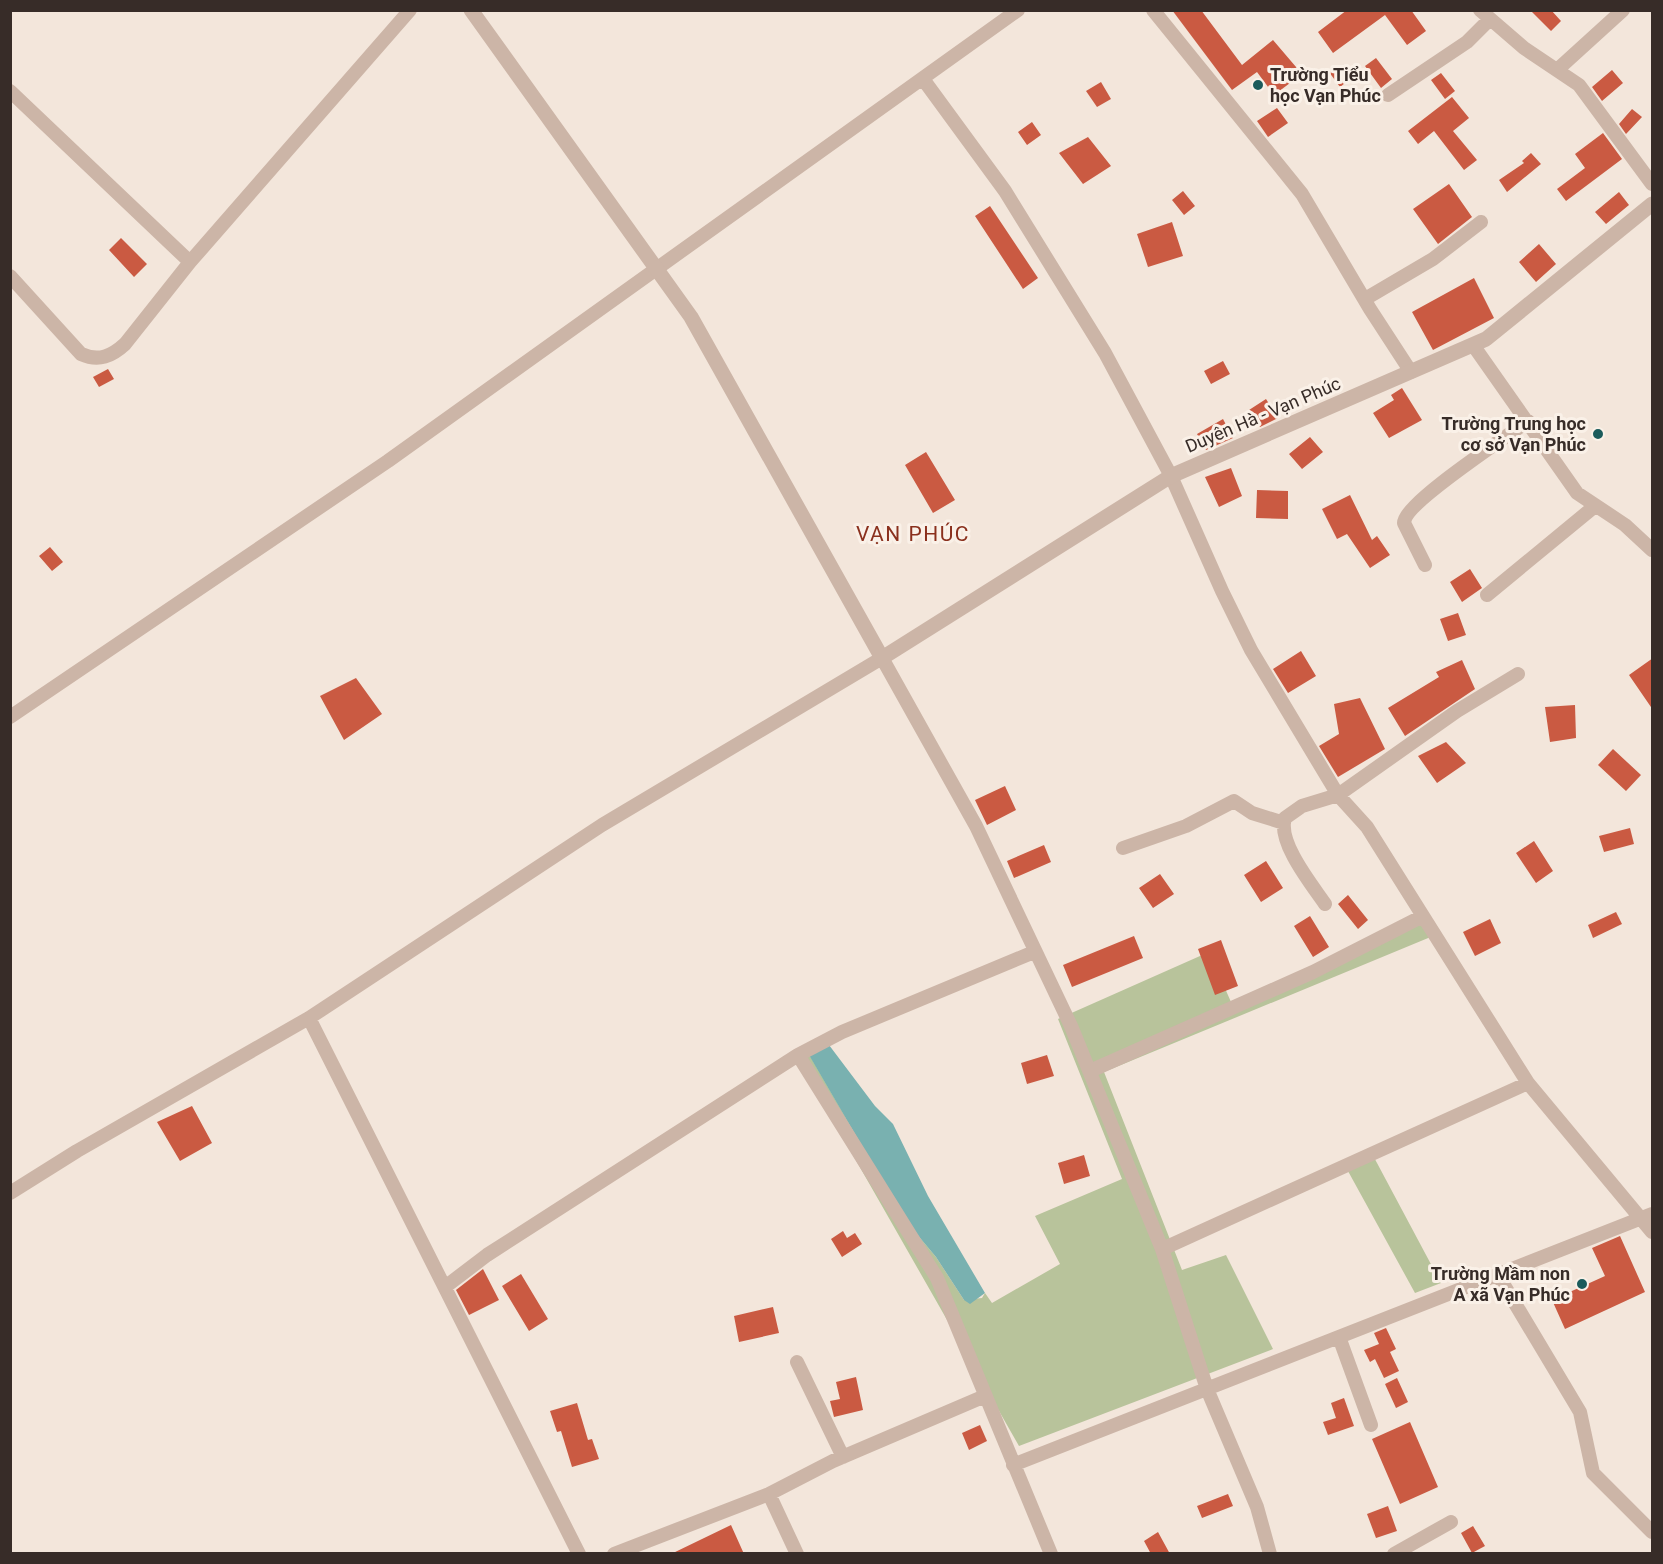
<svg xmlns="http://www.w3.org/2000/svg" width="1663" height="1564" viewBox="0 0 1663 1564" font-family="Roboto,sans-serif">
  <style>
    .green { fill: #b8c39b }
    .water { fill: #79b1b0 }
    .building { fill: #ca5a42 }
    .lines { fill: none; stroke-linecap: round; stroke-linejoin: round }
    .minor { stroke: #ccb5a7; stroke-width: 14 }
    .tertiary { stroke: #ccb5a7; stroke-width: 15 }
    .poi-dot { fill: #1b5b5b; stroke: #faf1e8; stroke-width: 2 }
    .labels { text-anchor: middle; stroke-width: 6; stroke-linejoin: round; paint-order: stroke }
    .poi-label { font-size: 18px; font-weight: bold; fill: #372c28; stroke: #faf1e8; text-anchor: end }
    .street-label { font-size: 18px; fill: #372c28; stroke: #faf1e8 }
    .quarter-label { font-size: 21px; letter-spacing: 1.5px; fill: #8a301d; stroke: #faf1e8 }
  </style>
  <rect width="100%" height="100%" fill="#f3e6db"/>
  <path class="green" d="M1425,922L1433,936L1104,1072L1182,1270L1226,1255L1273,1349L1019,1446L797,1057L810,1056L905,1220L936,1257L964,1300L982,1298L985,1293L992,1303L1060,1264L1035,1216L1122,1179L1058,1019L1209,952L1231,1002Z
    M1369,1148L1441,1283L1415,1293L1343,1162Z"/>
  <path class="water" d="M829,1045L875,1106L893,1124L928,1196L985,1293L970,1304L964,1300L936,1257L905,1220L809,1055Z"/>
  <path class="building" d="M1172,10H1201L1242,65L1273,40L1302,74L1274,95L1257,72L1232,90Z
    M1347,10H1411L1426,31L1407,45L1385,15L1333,53L1318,32Z
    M1530,10H1551L1561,21L1551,31Z
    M1376,58L1392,79L1381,88L1365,66Z
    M1339,65L1349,80L1340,87L1329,72Z
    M1612,70L1623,83L1602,101L1592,87Z
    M1441,73L1455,91L1445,99L1431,80Z
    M1101,82L1111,99L1097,107L1086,91Z
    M1452,97L1469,118L1453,131L1477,160L1464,170L1434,131L1418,144L1408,131Z
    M1277,108L1288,123L1268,137L1257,121Z
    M1632,109L1642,117L1626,134L1619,124Z
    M1032,122L1041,135L1027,145L1018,132Z
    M1603,133L1622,159L1566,201L1557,189L1585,168L1575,154Z
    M1088,137L1111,166L1083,184L1059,153Z
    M1531,153L1541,164L1507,192L1499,180L1524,163L1522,161Z
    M1449,184L1472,217L1438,244L1413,209Z
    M1183,191L1195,206L1184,215L1172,200Z
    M1619,192L1629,205L1606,224L1595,212Z
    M990,206L1038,278L1023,289L975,216Z
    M1172,222L1183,256L1148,267L1137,234Z
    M121,238L147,264L134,277L109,250Z
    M1539,244L1556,264L1536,282L1519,262Z
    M1474,278L1494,318L1433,350L1412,312Z
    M1223,361L1230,374L1211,384L1204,371Z
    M108,369L114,379L99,387L93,377Z
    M1402,388L1422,420L1389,438L1373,413L1394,400L1391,395Z
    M1266,399L1278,418L1260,427L1249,410Z
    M1223,419L1233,438L1206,450L1197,434Z
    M1310,437L1323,452L1302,469L1289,454Z
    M926,452L955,500L933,513L905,465Z
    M1231,468L1242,496L1219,507L1205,477Z
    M1257,490L1288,491V519L1256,518Z
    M1350,495L1372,540L1377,536L1390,555L1370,568L1347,534L1337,539L1322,509Z
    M50,547L63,562L52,571L39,556Z
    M1470,569L1482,588L1462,602L1450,582Z
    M1458,613L1466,635L1448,641L1440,619Z
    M1301,651L1316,676L1288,693L1273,669Z
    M1653,658V710L1629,675Z
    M1462,660L1475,689L1405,736L1388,708L1439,677L1436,672Z
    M356,678L382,714L344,740L320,696Z
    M1360,698L1385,749L1338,777L1319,746L1339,734L1334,704Z
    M1575,705L1576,738L1550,742L1545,707Z
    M1446,742L1466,763L1437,783L1418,756Z
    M1613,749L1641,775L1626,791L1598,765Z
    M1005,786L1016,810L987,825L975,800Z
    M1630,828L1634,844L1604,852L1599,836Z
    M1534,841L1553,871L1536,883L1516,853Z
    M1044,845L1051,862L1014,878L1007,861Z
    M1266,861L1283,888L1261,902L1244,875Z
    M1160,874L1174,894L1153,908L1139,888Z
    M1348,895L1368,920L1358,929L1338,904Z
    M1616,912L1622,924L1593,938L1588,925Z
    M1310,916L1329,947L1313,957L1294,926Z
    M1490,919L1501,943L1475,956L1463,932Z
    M1134,936L1143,958L1072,987L1063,965Z
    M1221,940L1238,986L1215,995L1198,949Z
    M1047,1055L1054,1076L1027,1084L1021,1063Z
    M192,1106L212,1143L180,1161L157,1122Z
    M1084,1155L1090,1176L1064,1184L1058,1163Z
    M843,1231L847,1238L855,1233L862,1244L842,1257L831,1239Z
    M1620,1236L1645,1292L1565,1329L1552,1300L1605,1276L1592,1248Z
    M483,1269L499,1300L469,1315L456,1290Z
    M521,1274L548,1319L529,1331L502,1286Z
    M773,1307L779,1333L739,1342L734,1316Z
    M1386,1328L1396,1349L1390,1352L1399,1371L1384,1378L1375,1359L1370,1362L1364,1350L1379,1344L1374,1333Z
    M856,1377L863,1410L834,1417L830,1401L840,1399L836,1382Z
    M1397,1378L1408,1402L1396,1408L1385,1384Z
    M1344,1398L1354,1426L1328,1435L1323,1422L1336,1418L1331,1403Z
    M577,1403L588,1440L592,1439L599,1459L572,1467L561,1431L557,1432L550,1411Z
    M1410,1422L1438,1487L1400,1504L1372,1439Z
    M980,1425L987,1441L969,1450L962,1433Z
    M1228,1494L1233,1506L1202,1518L1197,1506Z
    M1388,1506L1397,1531L1376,1538L1367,1514Z
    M731,1525L744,1554H671Z
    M1473,1526L1485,1546L1472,1553L1461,1533Z
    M1158,1532L1170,1554H1151L1144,1541Z"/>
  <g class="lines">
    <path class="minor" d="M1153,10L1302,194L1370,309L1411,372
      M1480,10L1524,48L1579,85L1652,184
      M1557,70L1623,10
      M923,79L1005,191L1105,353L1171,476L1222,591L1251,650L1338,795L1367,827L1528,1083L1652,1232
      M10,91L190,262
      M1388,95L1467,42L1489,20
      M10,276L81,354C99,362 112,356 125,344L190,262L410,10
      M1365,299L1433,259L1481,222
      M1473,345L1577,493L1625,525L1652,550
      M1425,565L1404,523C1404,503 1508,436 1528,421
      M1487,595L1595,506
      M10,717L388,461L1018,10
      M1123,848L1186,826L1234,801L1252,813L1284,823
      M1325,904C1312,885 1277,842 1285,818L1302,806L1338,795L1457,711L1518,674
      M309,1018L579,1554
      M798,1055L937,1278L1051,1554
      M1090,1071L1313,972L1423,916
      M10,1193L77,1151L309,1018L602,825L882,658L976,826L1071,1026L1162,1249L1207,1389L1257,1507L1270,1554
      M1162,1249L1528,1083
      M1498,1275L1580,1412L1593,1473L1652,1532
      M445,1287L487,1255L798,1055L842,1032L1034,952
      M1339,1337L1371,1425
      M797,1362L843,1457
      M1013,1465L1652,1214
      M769,1494L797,1554
      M614,1554L769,1494L833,1461L985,1396
      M1394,1554L1451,1522"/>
    <path class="tertiary" d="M471,10L691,317L882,658L1171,476L1486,339L1652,204"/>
  </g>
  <g class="poi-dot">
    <circle cx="1258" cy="85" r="6"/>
    <circle cx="1598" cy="434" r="6"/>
    <circle cx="1582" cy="1284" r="6"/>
  </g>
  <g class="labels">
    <g class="poi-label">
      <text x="1270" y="81" text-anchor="start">Trường Tiểu<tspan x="1270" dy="21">học Vạn Phúc</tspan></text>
      <text x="1586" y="430">Trường Trung học<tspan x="1586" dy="21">cơ sở Vạn Phúc</tspan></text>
      <text x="1570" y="1280">Trường Mầm non<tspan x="1570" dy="21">A xã Vạn Phúc</tspan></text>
    </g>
    <g class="street-label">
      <text transform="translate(1263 415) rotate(-23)" y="6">Duyên Hà - Vạn Phúc</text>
    </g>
    <g class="quarter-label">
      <text x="913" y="541">VẠN PHÚC</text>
    </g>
  </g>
  <rect width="1663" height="1564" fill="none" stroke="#372c28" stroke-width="24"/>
</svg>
